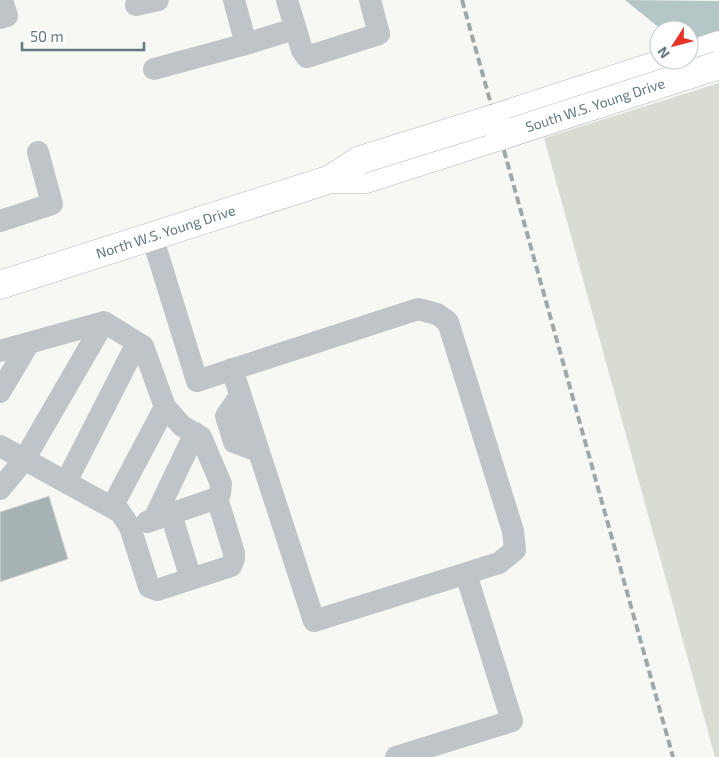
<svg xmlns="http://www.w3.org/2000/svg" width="719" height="757" viewBox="0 0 719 757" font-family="'Exo 2',sans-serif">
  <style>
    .green { fill: #d8dcd3 }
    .water { fill: #b5c6c7 }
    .building { fill: #a7b2b5; stroke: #d9d8d7 }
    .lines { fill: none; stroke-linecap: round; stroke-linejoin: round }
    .major-casing { stroke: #b2b8bb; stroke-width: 29 }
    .minor { stroke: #bec4c7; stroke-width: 22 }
    .major { stroke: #fff; stroke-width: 28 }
    .rail { stroke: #9da8ab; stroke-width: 4; stroke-dasharray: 8 4; stroke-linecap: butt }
    .major-bridge-casing { stroke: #b2b8bb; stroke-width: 29; stroke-linecap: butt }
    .major-bridge { stroke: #fff; stroke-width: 28 }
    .labels { text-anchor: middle; stroke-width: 5; stroke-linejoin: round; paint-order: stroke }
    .street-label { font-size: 14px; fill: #62787f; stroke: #fff }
  </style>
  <rect width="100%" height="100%" fill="#f7f7f4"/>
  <path class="green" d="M719,83V757H715L544,138Z"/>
  <path class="water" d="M625,0L719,1V65L689,47V30H662Z"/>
  <path class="building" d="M49,496L68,559L0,582V512Z"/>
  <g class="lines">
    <defs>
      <g id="major">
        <path d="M689,55L719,45"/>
        <path d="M495,118L673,60"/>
        <path d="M333,179H366L500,136"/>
        <path id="s1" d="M0,285L331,179L360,160"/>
      </g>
    </defs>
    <use href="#major" class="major-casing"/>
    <path class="minor" d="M287,0L302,50L307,57L379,34L370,0
      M136,5L158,0
      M0,18L7,16L2,0
      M246,44L294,29
      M154,69L246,44L234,0
      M0,221L52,204L38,152
      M152,236L197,381L418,309L437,314L448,322L513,531L515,550L499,563L314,621L232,369
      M0,351L104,322L143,346L165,407L182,426L201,437L221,484L220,493L217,498L234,553V559L231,566L157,590L149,587L130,527L120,512L0,446
      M0,392L29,343
      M240,396L226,416L234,442L258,451
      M66,482L137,343
      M0,489L24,460L104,322
      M112,507L165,407
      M171,514L191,579
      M154,519L195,433
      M147,522L217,498
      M396,757L512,721L466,574"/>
    <use href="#major" class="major"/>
    <path class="rail" d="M462,0L673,757"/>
    <defs>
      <g id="major-bridge">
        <path id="s2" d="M500,136L719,65"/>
        <path d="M360,160L495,118"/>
      </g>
    </defs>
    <use href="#major-bridge" class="major-bridge-casing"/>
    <use href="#major-bridge" class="major-bridge"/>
  </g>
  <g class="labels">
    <g class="street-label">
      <text dy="5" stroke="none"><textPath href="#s2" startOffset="100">South W.S. Young Drive</textPath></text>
      <text dy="5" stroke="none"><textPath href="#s1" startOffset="174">North W.S. Young Drive</textPath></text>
    </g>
  </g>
  <g transform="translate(674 45) rotate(234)"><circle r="24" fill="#ffffff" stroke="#c0c9cc"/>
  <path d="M0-4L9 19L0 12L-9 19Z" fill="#e53327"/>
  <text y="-8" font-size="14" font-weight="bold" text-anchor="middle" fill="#62787f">N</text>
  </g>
  <path d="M22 42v8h122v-8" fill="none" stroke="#62787f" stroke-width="2.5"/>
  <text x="30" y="42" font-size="15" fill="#62787f" stroke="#ffffff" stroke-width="4" paint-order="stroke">50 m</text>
</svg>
